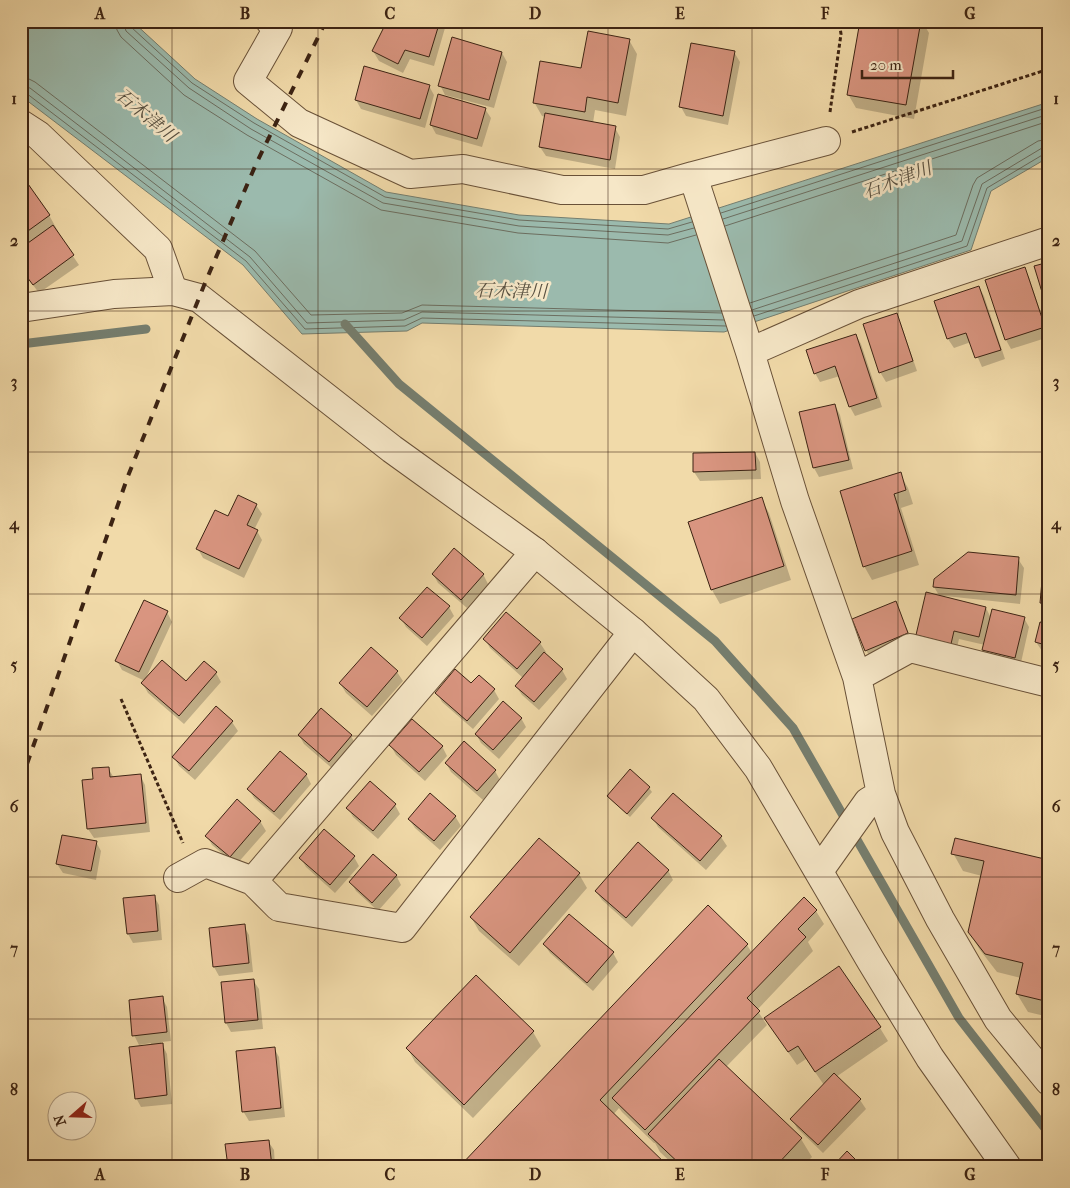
<svg xmlns="http://www.w3.org/2000/svg" width="1070" height="1188" viewBox="0 0 1070 1188" font-family="'IM FELL French Canon','Noto Serif JP',serif">
  <style>
    .water { fill: #9bbaad; stroke: #757e6f }
    .shadow { fill: #0003 }
    .lines { fill: none; stroke-linecap: round; stroke-linejoin: round }
    .shore { stroke: #6c6e60; stroke-width: 1 }
    .stream { stroke: #757e6f; stroke-width: 9 }
    .building { fill: #d99580; stroke: #3c2313 }
    .minor-casing { stroke: #695138; stroke-width: 30 }
    .tertiary-casing { stroke: #695138; stroke-width: 30 }
    .path { stroke: #3c2313; stroke-width: 3; stroke-dasharray: 4 2.5; stroke-linecap: butt }
    .minor { stroke: #f6e7c7; stroke-width: 28 }
    .tertiary { stroke: #f6e7c7; stroke-width: 28 }
    .rail { stroke: #3c2313; stroke-width: 4; stroke-dasharray: 9 9; stroke-linecap: butt }
    .grid { fill: none; stroke: #3c2313; stroke-width: 1; stroke-opacity: 0.55 }
    .labels { text-anchor: middle; stroke-width: 5; stroke-linejoin: round; paint-order: stroke }
    .water-label { font-size: 18px; font-style: italic; fill: #585041; stroke: #f6e7c7 }
    .neatline { fill: none; stroke: #3c2313; stroke-width: 2 }
    .grid-label { font-size: 16px; text-anchor: middle; font-weight: bold; fill: #3c2313 }
  </style>
  <rect width="100%" height="100%" fill="#f1daa9"/>
  <filter id="stains"><feTurbulence type="fractalNoise" baseFrequency=".004" numOctaves="4"/><feColorMatrix values="0 0 0 0 .2 0 0 0 0 .09 0 0 0 0 .02 0 0 0 .5 -.17"/></filter>
  <radialGradient id="worn" r=".72"><stop offset=".6" stop-color="#630" stop-opacity="0"/><stop offset="1" stop-color="#630" stop-opacity=".3"/></radialGradient>
  <path class="water" d="M21,21H132L195,79L257,119L386,192L519,215L669,224L1049,102V157L991,191L971,250L724,332L422,323L407,331L302,334L243,265L21,96Z"/>
  <path class="shadow" d="M388,21H447L434,66L410,59L403,73L379,61L373,51Z
    M861,21H922L929,33L914,119L856,108L848,94Z
    M453,39L502,53L507,62L494,108L445,95L440,85Z
    M629,40L637,54L626,116L595,110L593,123L615,128L620,137L615,169L546,156L540,147L546,117L542,116L534,102Z
    M734,52L740,62L728,125L686,116L681,107Z
    M429,86L434,95L425,128L361,109L356,100Z
    M485,109L491,118L482,147L436,134L431,125Z
    M21,177L49,215L59,233L58,234L79,265L39,293L21,269Z
    M1024,268L1029,277L1049,337L1011,349L1006,340L986,281Z
    M979,287L984,296L1005,359L982,367L971,342L954,348L948,339Z
    M896,314L901,324L917,371L886,382L880,372Z
    M856,335L861,344L882,407L855,416L850,407L840,376L820,382L815,373Z
    M835,405L840,415L853,469L819,477L814,468L801,413Z
    M755,453L760,462L761,479L700,481L694,472V455Z
    M900,474L908,488L913,504L901,508L919,565L872,580L864,566Z
    M761,499L769,513L791,580L720,604L712,590L690,523Z
    M256,505L262,514L254,530L257,531L262,540L244,578L203,558L198,549L228,518Z
    M1049,537V612H1046L1041,603Z
    M1018,559L1024,568L1020,604L945,596V598L986,608L991,618H1024L1029,627L1020,667L989,659L983,650L985,645L959,639L956,652L923,644L917,635L940,597L934,587Z
    M433,574H483L488,584L467,608L438,583Z
    M895,603L913,642L871,659L866,650Z
    M449,607L454,616L427,646L406,627L401,618Z
    M167,612L172,622L145,680L186,683L216,673L221,682L184,724L148,693L143,684L145,681L122,670L117,661Z
    M506,614L540,643L546,652L544,654L562,670L567,679L539,710L522,695L516,686L523,678L490,648L485,639Z
    M1049,625V653L1042,651L1036,642Z
    M371,649L397,672L403,681L372,716L346,693L340,683Z
    M471,685L494,690L499,699L473,729L442,702L437,693Z
    M521,718L526,727L499,759L481,743L476,734Z
    M232,722L238,731L195,780L179,766L174,757Z
    M299,735L351,736L356,745L334,770L304,744Z
    M391,746H442L447,756L425,781L396,755Z
    M446,763L495,771L500,780L483,800L451,772Z
    M108,768L114,778L140,775L145,785L150,832L94,838L88,829L95,780Z
    M306,774L311,784L280,820L254,798L249,789Z
    M649,788L652,792L630,817L611,800L608,796Z
    M673,794L721,837L727,846L706,870L658,827L653,818Z
    M395,805L400,814L378,839L353,817L348,808Z
    M455,816L461,826L440,850L415,828L409,819Z
    M260,821L266,831L236,865L212,845L207,836Z
    M96,842L101,851L96,880L63,873L57,864Z
    M953,853L1049,861V1017L1028,1012L1017,994L1021,978L997,972L980,950L969,932L982,876L963,871Z
    M354,857L359,866L335,893L306,867L301,858Z
    M668,870L673,880L632,927L602,900L596,891Z
    M579,874L587,888L519,966L479,931L471,917Z
    M396,875L401,885L378,911L356,891L351,882Z
    M154,896L159,905L162,940L133,943L128,934Z
    M708,907L747,945L752,953L816,911L824,924L808,942L813,951L757,1010L767,1025L726,1067L801,1139L812,1157L802,1167H676L660,1152L655,1143H654L622,1112L619,1108L613,1115L461,1167Z
    M244,926L249,935L253,972L219,976L214,967Z
    M544,944L613,953L618,962L593,991L550,953Z
    M253,980L259,989L263,1029L231,1032L226,1023Z
    M162,998L167,1007L171,1041L161,1042L167,1054L172,1104L141,1107L136,1098L151,1043L139,1045L134,1035Z
    M880,1028L888,1041L836,1077L860,1100L866,1109L823,1153L797,1128L792,1119L824,1085L806,1059L797,1065L774,1032Z
    M533,1032L541,1046L473,1118L415,1062L408,1049Z
    M274,1048L279,1057L285,1117L249,1121L243,1111Z
    M268,1141L274,1150L275,1167H229Z"/>
  <g class="lines">
    <path class="shore" d="M115,21L117,30L121,37L184,95L247,135L381,210L518,233L668,243L696,235
      M123,21L126,31L189,88L251,129L383,203L519,226L668,235L694,228
      M129,21L131,27L192,83L254,123L385,197L519,220L668,229L692,222
      M21,78L29,79L35,82L255,251L311,315L402,313L422,305L722,313
      M21,86L30,88L250,257L307,323L404,320L422,312L724,320
      M21,92L26,93L246,261L305,329L405,326L422,318L726,326
      M721,213L1049,107
      M723,219L1049,114
      M725,226L1049,121
      M750,303L956,235L973,185L977,178L1038,141L1049,139
      M752,310L962,241L982,184L1042,148L1049,147
      M754,316L967,246L987,188L1044,154L1049,153"/>
    <path class="stream" d="M345,324L399,384L715,641L793,728L959,1018L1044,1127
      M21,344L146,329"/>
  </g>
  <path class="building" d="M387,21H440L429,57L405,50L398,64L372,51Z
    M860,21H921L906,105L847,95Z
    M588,31L630,39L618,103L587,97L585,112L533,103L540,61L581,68Z
    M452,37L502,52L489,100L438,86Z
    M691,43L735,51L723,116L679,107Z
    M364,66L430,85L420,119L355,100Z
    M438,94L486,108L477,139L430,125Z
    M545,113L616,126L610,160L539,147Z
    M21,174L50,215L21,236Z
    M53,225L74,255L33,285L21,269V248Z
    M1049,262V315L1034,266Z
    M1025,267L1045,327L1005,340L985,280Z
    M979,286L1001,350L975,358L966,333L947,339L934,301Z
    M897,313L913,361L879,373L863,324Z
    M856,334L877,398L849,407L835,366L814,374L806,350Z
    M835,404L849,460L813,468L799,412Z
    M755,452L756,470L693,472V453Z
    M901,472L906,490L894,494L912,551L863,567L840,491Z
    M238,495L257,504L247,525L258,530L239,569L196,549L215,510L228,516Z
    M762,497L784,566L711,590L688,522Z
    M1046,536H1049V604L1040,603Z
    M454,548L484,574L461,600L432,574Z
    M968,552L1019,557L1016,595L933,587L934,579Z
    M427,587L450,606L422,638L399,618Z
    M926,592L986,607L979,637L954,631L951,644L916,635Z
    M144,600L168,611L139,672L115,661Z
    M896,601L908,633L865,651L852,619Z
    M992,609L1025,617L1015,658L982,650Z
    M506,612L541,642L517,669L483,639Z
    M1040,622L1049,624V646L1035,642Z
    M371,647L398,671L367,707L339,683Z
    M544,652L563,669L534,702L515,686Z
    M162,660L186,681L204,661L217,672L179,716L141,683Z
    M455,669L471,683L479,675L495,689L467,721L435,693Z
    M503,701L522,718L493,750L475,734Z
    M216,706L233,721L189,771L172,757Z
    M321,708L352,735L329,762L298,735Z
    M412,719L443,746L419,772L389,745Z
    M464,741L496,770L477,791L445,763Z
    M280,751L307,774L274,812L247,789Z
    M109,767L110,777L141,774L146,823L87,829L82,780L93,779L92,768Z
    M630,769L650,787L627,814L607,796Z
    M370,781L396,804L373,831L346,808Z
    M430,793L456,816L434,841L408,819Z
    M673,793L722,836L700,861L651,818Z
    M237,799L261,821L230,857L205,836Z
    M324,829L355,856L330,885L299,858Z
    M62,835L97,841L91,871L56,864Z
    M539,838L580,873L510,953L470,917Z
    M955,838L1049,860V1002L1016,994L1023,963L985,954L968,932L984,861L951,854Z
    M638,842L669,870L626,918L595,891Z
    M373,854L397,875L372,903L349,882Z
    M155,895L158,931L127,934L123,898Z
    M804,897L817,910L798,929L806,937L747,998L760,1011L645,1130L612,1098Z
    M708,905L748,944L600,1100L669,1167H459Z
    M569,914L614,952L587,983L543,944Z
    M245,924L249,963L213,967L209,928Z
    M839,966L881,1027L815,1072L798,1046L788,1052L764,1018Z
    M476,975L534,1031L464,1105L406,1048Z
    M254,979L258,1020L225,1023L221,982Z
    M163,996L167,1032L132,1036L129,1000Z
    M1049,1026V1052L1043,1051Z
    M163,1043L167,1095L135,1099L129,1047Z
    M275,1047L281,1108L242,1112L236,1051Z
    M719,1059L802,1138L775,1167H683L648,1134Z
    M834,1073L861,1099L818,1145L790,1119Z
    M269,1140L272,1167H228L225,1144Z
    M847,1151L863,1167H832Z"/>
  <g class="lines">
    <defs>
      <path id="minor" d="M270,21L278,28L248,81L299,123L410,174L463,169L562,190H644L693,176L750,352L795,501L857,677L881,794L895,832L940,919L998,1019L1049,1081
        M21,124L38,135L158,249L173,291
        M693,176L826,141
        M750,352L859,304L1049,241
        M857,677L910,648L1049,683
        M819,871L868,802L881,794
        M178,878L205,863L253,881L279,907L402,928L633,632
        M253,881L535,552"/>
      <path id="tertiary" d="M21,308L114,294L173,291L199,298L392,449L535,552L633,632L706,699L758,768L871,961L930,1058L1007,1167"/>
    </defs>
    <use href="#minor" class="minor-casing"/>
    <use href="#tertiary" class="tertiary-casing"/>
    <path class="path" d="M830,112L841,34L839,21
      M852,132L1049,69
      M121,699L183,843"/>
    <use href="#minor" class="minor"/>
    <use href="#tertiary" class="tertiary"/>
    <path class="rail" d="M21,781L128,476L205,283L256,164L326,21"/>
  </g>
  <path class="grid" d="M172,21V1167M318,21V1167M462,21V1167M608,21V1167M752,21V1167M898,21V1167M21,169H1049M21,311H1049M21,452H1049M21,594H1049M21,736H1049M21,877H1049M21,1019H1049"/>
  <g class="labels">
    <g class="water-label">
      <text transform="translate(146 115) rotate(40)" y="6">石木津川</text>
      <text transform="translate(897 180) rotate(-21)" y="6">石木津川</text>
      <text transform="translate(511 291) rotate(1)" y="6">石木津川</text>
    </g>
  </g>
  <rect width="1070" height="1188" fill="none" stroke="#f1daa9" stroke-width="55"/>
  <g transform="translate(72 1116) rotate(250)"><circle r="24" fill="#f6e7c7" stroke="#ac997f"/>
  <path d="M0-4L9 19L0 12L-9 19Z" fill="#8f2418"/>
  <text y="-8" font-size="14" font-weight="bold" text-anchor="middle" fill="#3c2313">N</text>
  </g>
  <path d="M862 70v8h91v-8" fill="none" stroke="#3c2313" stroke-width="2.5"/>
  <text x="870" y="70" font-size="15" fill="#3c2313" stroke="#f6e7c7" stroke-width="4" paint-order="stroke">20 m</text>
  <rect x="28" y="28" width="1014" height="1132" class="neatline"/>
  <g class="grid-label">
    <text x="100" y="19">A</text>
    <text x="245" y="19">B</text>
    <text x="390" y="19">C</text>
    <text x="535" y="19">D</text>
    <text x="680" y="19">E</text>
    <text x="825" y="19">F</text>
    <text x="970" y="19">G</text>
    <text x="14" y="104">1</text>
    <text x="1056" y="104">1</text>
    <text x="14" y="246">2</text>
    <text x="1056" y="246">2</text>
    <text x="14" y="387">3</text>
    <text x="1056" y="387">3</text>
    <text x="14" y="529">4</text>
    <text x="1056" y="529">4</text>
    <text x="14" y="670">5</text>
    <text x="1056" y="670">5</text>
    <text x="14" y="812">6</text>
    <text x="1056" y="812">6</text>
    <text x="14" y="954">7</text>
    <text x="1056" y="954">7</text>
    <text x="14" y="1095">8</text>
    <text x="1056" y="1095">8</text>
    <text x="100" y="1180">A</text>
    <text x="245" y="1180">B</text>
    <text x="390" y="1180">C</text>
    <text x="535" y="1180">D</text>
    <text x="680" y="1180">E</text>
    <text x="825" y="1180">F</text>
    <text x="970" y="1180">G</text>
  </g>
  <rect width="100%" height="100%" filter="url(#stains)"/>
  <rect width="100%" height="100%" fill="url(#worn)"/>
</svg>
